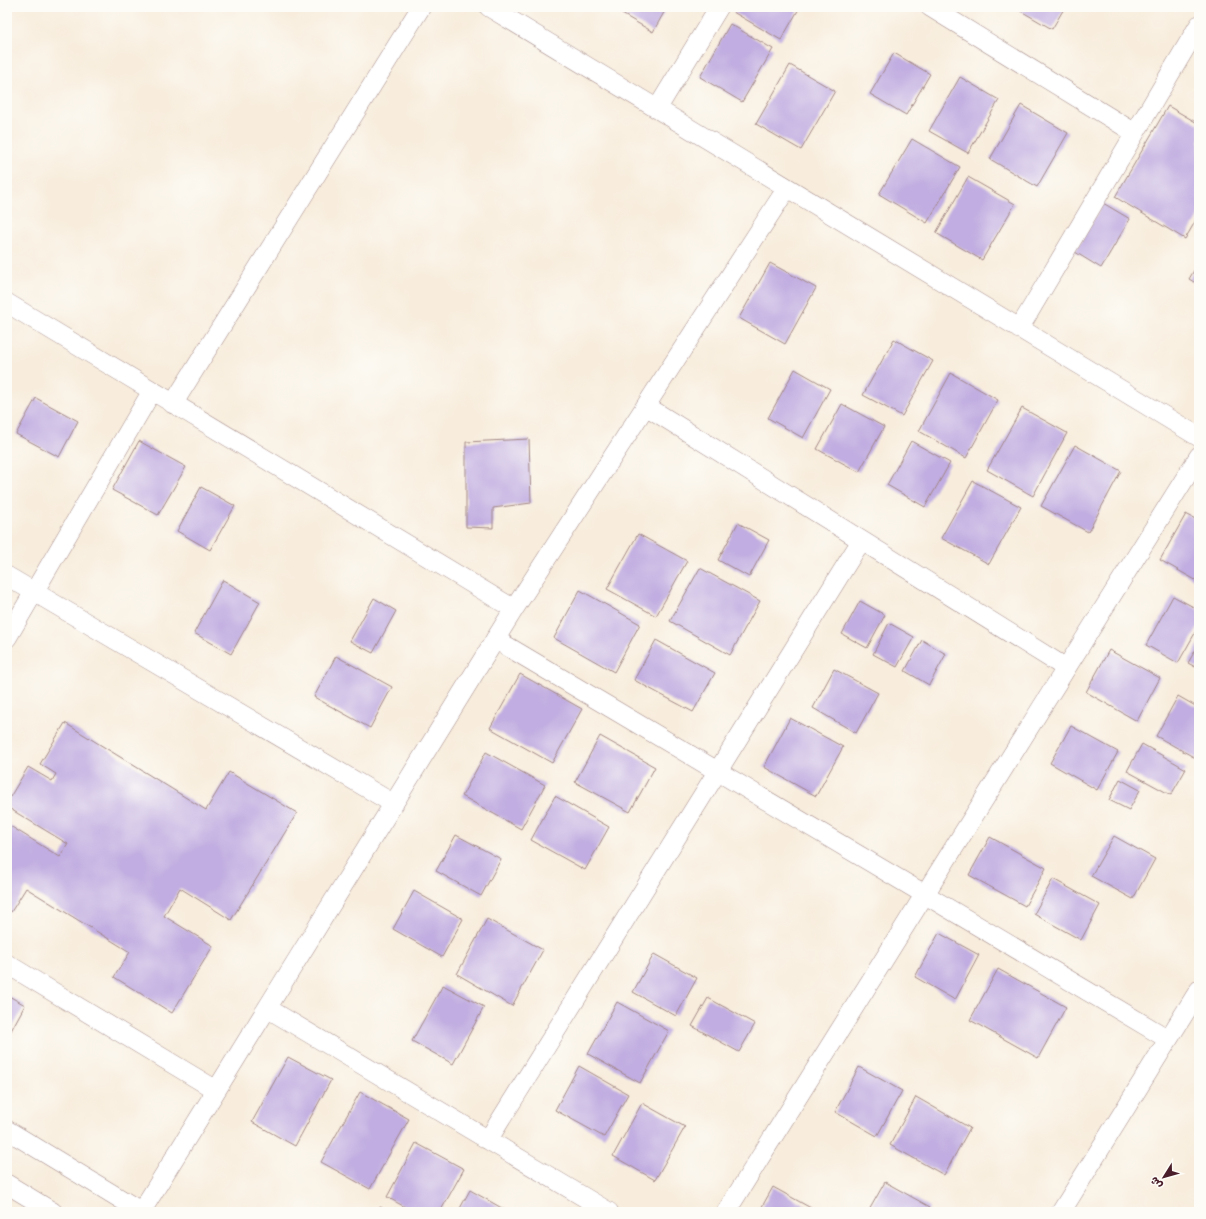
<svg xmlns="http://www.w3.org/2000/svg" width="1206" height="1219" viewBox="0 0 1206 1219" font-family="Delius,'Playpen Sans Arabic',sans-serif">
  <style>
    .building { fill: #c1ade1 }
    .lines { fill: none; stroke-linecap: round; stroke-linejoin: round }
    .street-casing { stroke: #a18684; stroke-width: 20 }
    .street { stroke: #fff; stroke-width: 19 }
  </style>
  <rect width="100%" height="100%" fill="#fdfcf7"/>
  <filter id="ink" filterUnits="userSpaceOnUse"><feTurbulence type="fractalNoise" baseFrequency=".025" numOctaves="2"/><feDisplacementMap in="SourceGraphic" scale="8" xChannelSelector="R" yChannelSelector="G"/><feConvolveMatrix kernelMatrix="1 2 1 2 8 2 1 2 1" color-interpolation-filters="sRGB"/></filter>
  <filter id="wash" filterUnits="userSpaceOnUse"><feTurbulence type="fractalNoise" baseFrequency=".012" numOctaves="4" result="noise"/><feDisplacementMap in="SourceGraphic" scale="16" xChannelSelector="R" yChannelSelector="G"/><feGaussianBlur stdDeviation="0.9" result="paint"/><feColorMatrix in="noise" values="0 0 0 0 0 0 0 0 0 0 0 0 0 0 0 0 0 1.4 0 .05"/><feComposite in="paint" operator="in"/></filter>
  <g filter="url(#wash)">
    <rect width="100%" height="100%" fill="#f8eddd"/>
    <g id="blocks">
      <path class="building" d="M610,7H667L653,32Z
        M735,7H800L781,40L733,12Z
        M1014,7H1065L1052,29Z
        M730,24L773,49L742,102L700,77Z
        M894,53L930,74L906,115L870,94Z
        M790,65L835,91L801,150L756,124Z
        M960,77L999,100L968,153L929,131Z
        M1021,105L1068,133L1037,187L990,159Z
        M1168,106L1199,124V215L1185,239L1115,197Z
        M912,139L960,167L927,223L879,194Z
        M968,177L1015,204L982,260L936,233Z
        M1103,203L1130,219L1101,268L1075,252Z
        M1199,262V285L1189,279Z
        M770,263L816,288L785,344L739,318Z
        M894,339L933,361L902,416L863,395Z
        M795,369L830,389L803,438L768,418Z
        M951,373L998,400L966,458L919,431Z
        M36,398L78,421L59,457L16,434Z
        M842,404L884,427L859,472L817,449Z
        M1022,408L1067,433L1033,496L987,470Z
        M529,439L531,503L493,508V528L466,527V442Z
        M139,441L186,467L158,515L112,490Z
        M911,441L950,463L925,507L887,485Z
        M1075,445L1121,471L1088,532L1041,506Z
        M973,481L1021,507L989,564L941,538Z
        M201,487L235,506L210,550L177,531Z
        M1186,514L1199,521V582L1160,560Z
        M738,523L769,540L749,577L718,560Z
        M638,534L687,561L656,616L607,589Z
        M700,568L760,601L730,655L670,621Z
        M223,580L260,602L231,654L194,633Z
        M580,590L640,624L614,672L554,638Z
        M1173,596L1199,610V626L1178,663L1146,645Z
        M374,598L396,611L373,653L350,641Z
        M860,601L885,615L867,648L842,634Z
        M889,623L914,637L897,667L873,654Z
        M656,640L715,673L693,712L634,680Z
        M922,640L946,654L929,685L905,671Z
        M1199,644V669L1188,663Z
        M1109,650L1160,678L1137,721L1086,692Z
        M336,656L392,687L370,728L314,697Z
        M834,669L878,693L856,733L813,708Z
        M520,674L582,709L552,763L490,728Z
        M1178,696L1199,708V760L1156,736Z
        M790,718L843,747L816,796L764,767Z
        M65,723L206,810L229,772L297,813L231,920L180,888L164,916L213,946L172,1013L114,977L130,952L26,888L11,912L7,910V824L60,857L68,844L7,807V802L28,767L52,781L56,774L40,764Z
        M1071,726L1118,752L1097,790L1050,763Z
        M600,736L655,767L630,812L575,782Z
        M1142,744L1186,769L1171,795L1127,771Z
        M486,752L545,785L521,829L462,796Z
        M1120,779L1140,790L1129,810L1109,800Z
        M555,796L609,827L585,870L531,840Z
        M456,835L501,859L481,896L436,871Z
        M1114,836L1155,859L1133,899L1091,876Z
        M990,837L1046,868L1025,906L969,875Z
        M1053,879L1100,905L1081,940L1034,914Z
        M414,891L463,919L442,957L393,929Z
        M487,919L543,950L512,1006L457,974Z
        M939,933L979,955L955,1000L915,977Z
        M654,954L697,978L676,1016L633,992Z
        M998,969L1066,1007L1038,1058L970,1020Z
        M443,985L484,1007L453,1064L412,1041Z
        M7,995L25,1005L7,1038Z
        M708,998L755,1024L739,1052L692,1026Z
        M617,1002L669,1031L640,1083L588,1054Z
        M288,1057L331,1080L295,1146L252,1122Z
        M579,1066L628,1094L604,1137L555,1110Z
        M859,1067L902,1091L877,1136L835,1112Z
        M360,1092L409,1119L370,1189L321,1162Z
        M916,1097L970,1128L944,1175L890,1145Z
        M642,1103L685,1127L655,1180L613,1156Z
        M416,1143L464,1169L440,1212H414L387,1197Z
        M885,1182L930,1207L927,1212H868Z
        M773,1187L818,1212H759Z
        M470,1190L507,1211V1212H458Z
        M380,1207L390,1212H377Z"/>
    </g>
  </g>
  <g filter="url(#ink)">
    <use href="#blocks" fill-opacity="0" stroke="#a18684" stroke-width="1"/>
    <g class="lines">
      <defs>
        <path id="street" d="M489,7L1199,437
          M930,7L1135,133
          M657,109L719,7
          M7,303L514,609
          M1019,329L1199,25
          M173,404L421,7
          M646,406L1066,668
          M7,576L394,804
          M7,638L152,391
          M495,639L1168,1039
          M7,964L216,1090
          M267,1008L609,1212
          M7,1130L142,1212
          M488,1140L861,541
          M7,1184L53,1212
          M141,1212L514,609L787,188
          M726,1212L1199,456
          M1061,1212L1199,990"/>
      </defs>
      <use href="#street" class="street-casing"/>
      <use href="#street" class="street"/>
    </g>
  </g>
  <rect width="1206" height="1219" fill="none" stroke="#fdfcf7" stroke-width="24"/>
  <g transform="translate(1164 1177) rotate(233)" stroke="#fdfcf7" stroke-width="3" paint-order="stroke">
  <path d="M0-3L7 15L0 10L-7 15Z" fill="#4a1f2b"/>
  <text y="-6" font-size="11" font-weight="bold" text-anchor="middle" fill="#4a1f2b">ش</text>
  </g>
</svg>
